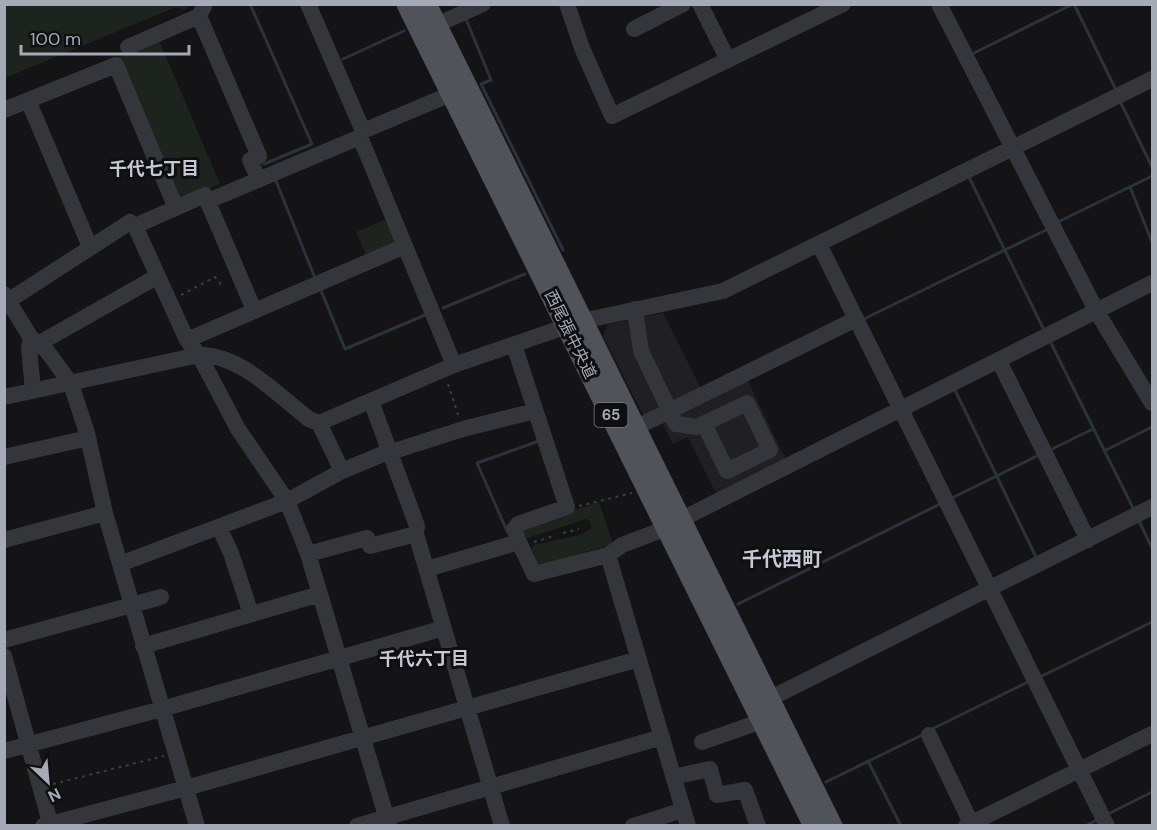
<svg xmlns="http://www.w3.org/2000/svg" width="1157" height="830" viewBox="0 0 1157 830" font-family="'DM Sans','Noto Sans JP',sans-serif">
  <style>
    .built { fill: #202023 }
    .green { fill: #1c241d }
    .lines { fill: none; stroke-linecap: round; stroke-linejoin: round }
    .stream { stroke: #29333b; stroke-width: 3 }
    .path { stroke: #3b3d42; stroke-width: 2; stroke-dasharray: 3 4.5; stroke-linecap: butt }
    .minor { stroke: #35363b; stroke-width: 16 }
    .major { stroke: #50535a; stroke-width: 21 }
    .labels { text-anchor: middle; stroke-width: 6; stroke-linejoin: round; paint-order: stroke }
    .shield { fill: #0f0f11; stroke: #787c85; stroke-width: 1.5 }
    .shield-label { font-size: 15px; font-weight: bold; fill: #a5aab7 }
    .street-label { font-size: 16px; fill: #a5aab7; stroke: #0f0f11 }
    .neighbourhood-label { font-size: 18px; font-weight: bold; fill: #c6c9d3; stroke: #0f0f11 }
    .quarter-label { font-size: 20px; font-weight: bold; fill: #c6c9d3; stroke: #0f0f11 }
  </style>
  <rect width="100%" height="100%" fill="#141416"/>
  <path class="built" d="M663,313L702,391L645,419L603,336L608,324Z
    M747,379L787,462L718,497L688,437L673,444L661,420Z"/>
  <path class="green" d="M5,4H191V5L184,10L176,7L5,78Z
    M159,40L220,184L184,199L177,196L118,57Z
    M387,219L396,239L393,246L367,257L356,232Z
    M599,502L612,541L610,545L544,564L537,563L532,548L534,545L580,535L591,529V522L586,519L528,538L522,533L524,527Z"/>
  <g class="lines">
    <path class="stream" d="M250,4L312,144L264,164
      M1074,4L1116,90
      M466,19L491,80L481,84L563,250
      M972,54L1073,4
      M343,59L404,31
      M1120,101L1152,167
      M969,177L1045,332
      M276,181L315,278
      M1130,187L1152,242
      M1058,222L1152,176
      M320,288L345,349L425,315
      M443,308L525,274
      M864,319L1048,229
      M1051,343L1134,510
      M955,390L1037,559
      M1050,450L1093,429
      M1104,451L1152,427
      M952,498L1039,455
      M1139,521L1152,548
      M507,531L477,463L539,441
      M738,604L940,504
      M1040,677L1152,622
      M932,729L1028,682
      M868,761L901,826
      M826,782L924,734
      M1108,814L1152,792
      M1085,826L1097,820"/>
    <path class="path" d="M181,295L215,277L222,286
      M448,384L458,415
      M579,506L632,493
      M563,533L579,529
      M534,542L554,536
      M53,784L164,756"/>
    <path class="minor" d="M308,4L363,131L360,137L454,365
      M567,4L582,48L612,116L843,4
      M700,4L728,60
      M939,4L1097,312L1152,403
      M199,16L259,156L250,160L259,180
      M436,25L483,4
      M634,29L683,4
      M128,47L199,16L205,4
      M28,100L90,247
      M4,110L116,65L176,208
      M363,131L451,94
      M208,201L360,137
      M135,226L187,340L199,355L238,429L287,501L308,554L389,826
      M819,244L1107,826
      M4,294L31,338L47,351L71,384L87,433L105,513L197,826
      M8,301L130,222L135,226L205,195L254,310
      M635,309L641,351L676,424L697,427L747,403L770,450L727,471L704,424
      M31,338L29,347L33,391
      M187,340L405,246
      M38,344L158,276
      M514,345L567,507L518,524L514,529L519,542
      M999,361L1088,540
      M4,397L199,355C241,354 277,395 309,419L319,423L454,365L582,321L723,291L1152,79
      M371,401L417,526L416,534L502,826
      M319,423L342,471
      M635,428L856,319
      M391,452L463,429L535,411
      M4,457L88,438
      M680,520L1152,283
      M219,527L231,553L251,614
      M4,540L105,513
      M308,554L367,538L370,546L416,534
      M608,555L688,826
      M120,564L287,501L342,471L390,451
      M427,569L519,542L534,574L608,555L622,545L667,528
      M4,640L161,597
      M143,646L320,594
      M4,656L51,826
      M769,699L1152,507
      M929,735L971,823
      M702,742L762,721
      M4,751L162,709L444,628
      M673,777L710,769L717,795L745,790L758,826
      M43,826L186,788L639,659
      M357,826L662,737
      M633,826L683,810
      M966,826L1152,734"/>
    <path class="major" d="M407,4L814,826
      M426,4L832,826"/>
  </g>
  <g class="labels">
    <rect class="shield" x="594.5" y="403" width="33" height="24" rx="4.5"/>
    <g class="shield-label">
      <text x="611" y="420">65</text>
    </g>
    <g class="street-label">
      <text transform="translate(571 334) rotate(64)" y="6">西尾張中央道</text>
    </g>
    <g class="neighbourhood-label">
      <text x="154" y="175">千代七丁目</text>
      <text x="424" y="665">千代六丁目</text>
    </g>
    <g class="quarter-label">
      <text x="782" y="566">千代西町</text>
    </g>
  </g>
  <rect width="1157" height="830" fill="none" stroke="#a5aab7" stroke-width="12"/>
  <g transform="translate(48 782) rotate(154)" stroke="#0f0f11" stroke-width="4.5" paint-order="stroke">
  <path d="M0-4.5L10 22L0 15L-10 22Z" fill="#a5aab7"/>
  <text y="-9" font-size="16" font-weight="bold" text-anchor="middle" fill="#a5aab7">N</text>
  </g>
  <path d="M21 45v9h168v-9" fill="none" stroke="#a5aab7" stroke-width="3"/>
  <text x="30" y="45" font-size="18" fill="#a5aab7" stroke="#0f0f11" stroke-width="4.5" paint-order="stroke">100 m</text>
</svg>
